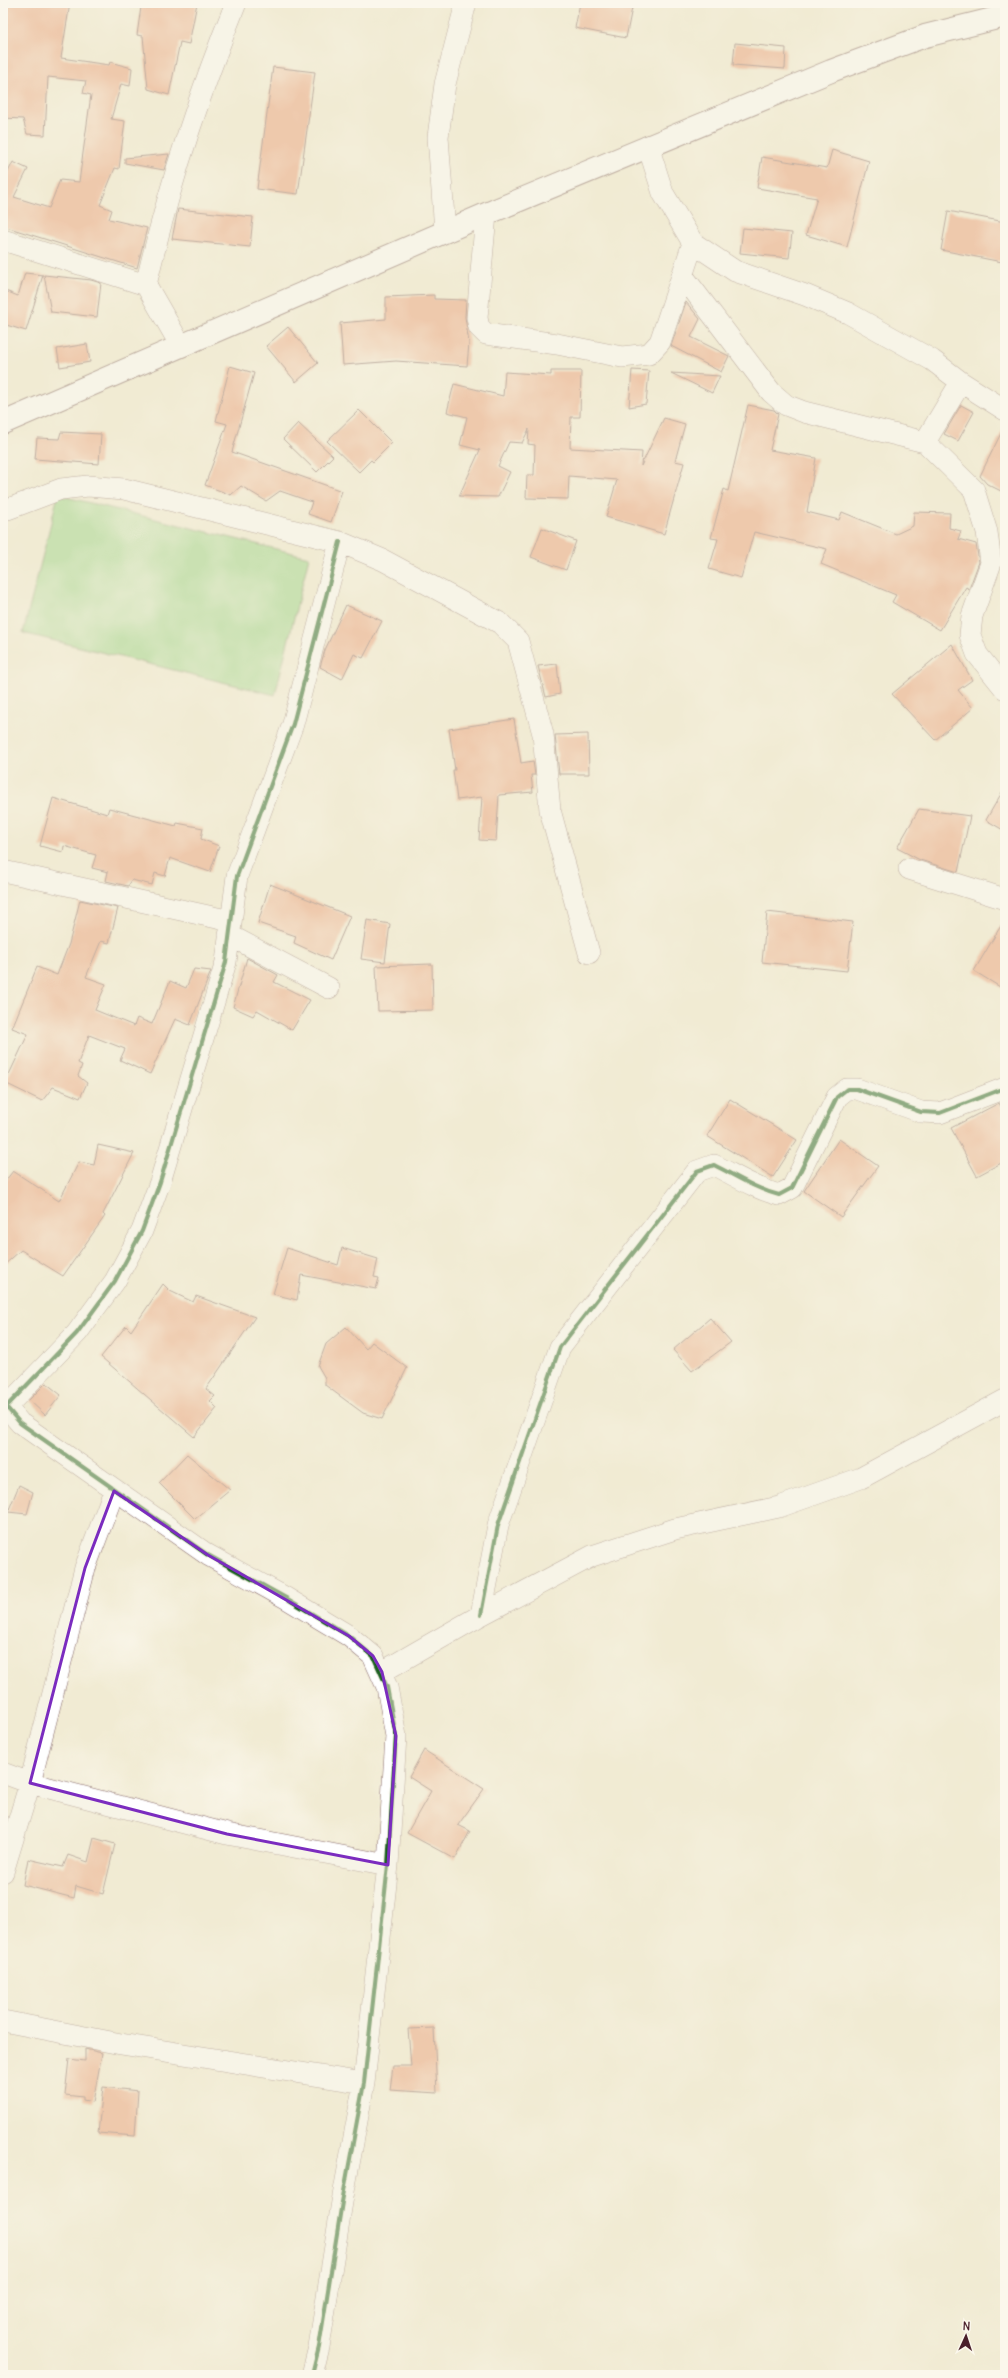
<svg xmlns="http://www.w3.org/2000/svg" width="1008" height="2378" viewBox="0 0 1008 2378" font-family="Delius,sans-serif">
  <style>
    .green { fill: #9bd68a; stroke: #727a5a }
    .building { fill: #ec9f7c }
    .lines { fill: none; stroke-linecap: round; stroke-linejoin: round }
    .street-casing { stroke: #846666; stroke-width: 22 }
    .primary-casing { stroke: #846666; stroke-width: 24 }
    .street { stroke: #fff; stroke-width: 21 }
    .primary { stroke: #fff; stroke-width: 22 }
    .cycleway-casing { stroke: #fbf7ec; stroke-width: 6 }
    .cycleway { stroke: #1b5e20; stroke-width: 4 }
    .marked { fill: none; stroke: #7b2cbf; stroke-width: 3; stroke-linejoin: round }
  </style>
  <rect width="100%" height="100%" fill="#fbf7ec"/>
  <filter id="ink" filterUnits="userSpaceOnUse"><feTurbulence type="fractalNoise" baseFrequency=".025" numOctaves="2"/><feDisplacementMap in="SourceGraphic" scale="8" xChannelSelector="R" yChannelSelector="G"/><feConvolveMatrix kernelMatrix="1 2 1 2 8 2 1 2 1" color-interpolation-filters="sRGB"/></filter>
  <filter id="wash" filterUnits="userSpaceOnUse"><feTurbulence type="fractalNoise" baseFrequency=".012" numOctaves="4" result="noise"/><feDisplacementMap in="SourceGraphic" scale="16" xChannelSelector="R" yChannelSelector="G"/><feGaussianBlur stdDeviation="0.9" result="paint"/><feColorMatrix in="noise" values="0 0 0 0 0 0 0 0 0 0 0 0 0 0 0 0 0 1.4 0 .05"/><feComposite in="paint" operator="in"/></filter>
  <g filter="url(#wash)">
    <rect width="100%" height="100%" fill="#f1ebd3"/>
    <path class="green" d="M58,495L309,557L275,695L23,633Z"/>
    <g id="blocks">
      <path class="building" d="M6,3H70L61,58L109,65L110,62L132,68L130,86L121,84L111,119L125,121L119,169L115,168L100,205L112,210L109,219L147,228L137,268L3,226V172H8L13,162L28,169L14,197L49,208L60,180L79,182L91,95L83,93L86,81L48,77L45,135L27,134L23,119L3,118V24Z
        M150,3H197L189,44L180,42L169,95L148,89L143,36L137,35L141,7L149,8Z
        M580,3H605L632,8L626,38L575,28Z
        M735,43L786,48L785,69L733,65Z
        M273,67L315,72L298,194L257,189Z
        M832,150L869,161L847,247L806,235L817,198L757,188L762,157L827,168Z
        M169,154L164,170L125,163V158Z
        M178,209L253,217L250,247L172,239Z
        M948,211L1005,222V246L1002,262L941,250Z
        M743,228L792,233L789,258L740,253Z
        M25,273L43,275L26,331L3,324V290L18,296Z
        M44,275L91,280L101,283L97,317L51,312Z
        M434,295V299L466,300L465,317L469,343L467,366L396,361L343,365L340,323L386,319V297Z
        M686,302L700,319L691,337L729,356L721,372L671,346Z
        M288,327L318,363L296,382L266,346Z
        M87,344L90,362L60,367L57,349Z
        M230,366L254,373L232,452L342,491L331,522L308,514L312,502L280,491L266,501L241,486L231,495L205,485L227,424L216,421Z
        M632,370L649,371L646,404L629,407Z
        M551,371H581L580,417H571L570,448L642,452L641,466L664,418L685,424L675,461L684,463L664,534L606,517L617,480L569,476L568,499L526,498L527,475H534L535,445L528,444L529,429L522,443L509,442L498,466L510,472L498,497L459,496L480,450L460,445L467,417L447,412L454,384L503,396L505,372L551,375Z
        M671,373L720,376L712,393Z
        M748,405L774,410L778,414L770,450L816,458L807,512L839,520L842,512L896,534L913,526L914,512L950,513L949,528L961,531L958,539L976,544L979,562L969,589L966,587L940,630L892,602L896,595L821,564L827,549L754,532L741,578L709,569L718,539L711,538L724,489L728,491Z
        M961,405L974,412L958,441L944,434Z
        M359,410L392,443L373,462L371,460L359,472L327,441Z
        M298,423L333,456L317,472L283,439Z
        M1005,425V493L987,484L980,476Z
        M61,432L101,434L99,464L35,459L37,438L59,439Z
        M542,528L576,541L566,570L531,557Z
        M346,605L382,621L363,658L354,654L342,679L320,667L325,650Z
        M952,644L972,680L958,690L973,708L935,740L892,694Z
        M557,664L560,694L546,697L538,666Z
        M514,719L521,763L533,761L535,775H531L533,792L499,795L496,841L479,840L482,797L457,800L453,770H455L449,729Z
        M588,734L589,774H559L555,735Z
        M1005,787V831L986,820Z
        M53,798L107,814L109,808L176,826L177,823L203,828L201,839L219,846L210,872L170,858L165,876L155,873L152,885L132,880L128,886L106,881L108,872L92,868L96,855L64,846L63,852L40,846Z
        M919,809L970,816L958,872L920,860L897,848Z
        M270,884L350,916L331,960L294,943L296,936L258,923Z
        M80,900L118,908L109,943L101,941L86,977L106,984L95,1010L134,1026L137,1018L152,1024L170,981L186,988L194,969L211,971L190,1025L175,1019L150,1074L120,1060L125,1049L89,1035L78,1063L82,1065L78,1076L87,1083L80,1098L53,1087L42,1101L5,1083L28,1034L12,1028L37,967L57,975L69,944Z
        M767,912L853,922L847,971L762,962Z
        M1005,919V990L974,971Z
        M367,920L390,924L385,962L361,959Z
        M247,958L278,975L274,982L310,1000L292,1030L257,1010L253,1016L233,1007Z
        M432,964L433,1010L378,1011L376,966Z
        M730,1099L797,1140L773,1177L707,1136Z
        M999,1103L1005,1114V1161L977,1176L951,1128Z
        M839,1139L878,1166L841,1217L804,1191Z
        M98,1145L134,1153L103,1214L105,1216L63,1276L21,1250L3,1266V1184L13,1171L59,1201L79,1162L94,1165Z
        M287,1248L338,1265L342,1248L378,1259L374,1277L379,1278L376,1289L301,1275L297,1300L273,1294Z
        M163,1284L170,1291L193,1302L196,1296L255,1317L206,1389L215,1396L210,1401L217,1408L194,1437L101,1357L126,1326L131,1331Z
        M710,1318L731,1342L692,1371L673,1350Z
        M346,1327L366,1349L372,1342L407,1368L382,1419L363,1413L325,1385V1378L318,1366L326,1344Z
        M46,1383L61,1395L45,1415L29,1400Z
        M187,1454L230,1490L195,1519L159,1483Z
        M19,1485L33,1492L27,1514L8,1512Z
        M424,1750L484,1789L458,1825L470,1831L455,1859L407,1833L431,1791L409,1777Z
        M94,1838L115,1844L103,1894L76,1886L74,1898L23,1885L28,1859L63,1867L68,1855L88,1862Z
        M434,2028L437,2093L390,2090L393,2066H411L408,2029Z
        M85,2049L102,2053L93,2102L83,2100V2097L65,2095L69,2059L85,2061Z
        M103,2087L138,2091L135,2136L98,2133Z"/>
    </g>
  </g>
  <g filter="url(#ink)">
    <use href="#blocks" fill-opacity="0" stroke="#846666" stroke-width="1"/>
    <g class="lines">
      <defs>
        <path id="street" d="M648,146L663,193L693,243L735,271L805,295L848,313L932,360L961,382L1005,410
          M486,214L477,318L479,327L486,334L557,344L622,357L649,354L660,342L693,243
          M445,231L438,137L445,84L466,3
          M3,240L146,285
          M683,276L771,392L786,405L804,412L925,442L974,490L987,532L991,563L972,616L970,635L977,654L1005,689
          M181,346L146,285C168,189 199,94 236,3
          M925,442L961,382
          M3,508L8,509L61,489L88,486L124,489L340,542L383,560L500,623L518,641L543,734L550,810L589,953
          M909,869L1005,899
          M3,871L231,921
          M229,935L329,988
          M3,1403L20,1423L208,1555L286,1598L349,1636L373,1656L387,1687L396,1736L388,1865L364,2083L342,2202L319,2347L312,2375
          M6,1407L77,1333L115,1281L142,1231L160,1182L226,962L237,876L293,724L340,542
          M481,1615L498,1525L560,1347L697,1171L714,1165C736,1176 756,1189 779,1195L792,1188L837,1097L847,1089H857L921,1112L940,1113L1005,1088
          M382,1672L481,1615L592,1556L675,1529L779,1507L861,1478L1005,1400
          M3,1773L30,1783L227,1834L388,1865
          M3,1872L30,1783L85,1568L114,1491
          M3,2021L121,2044L364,2083"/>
        <path id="primary" d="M3,423L486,214L831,71L925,36L1005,16"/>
      </defs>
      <use href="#street" class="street-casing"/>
      <use href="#primary" class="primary-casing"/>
      <use href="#street" class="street"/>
      <use href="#primary" class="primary"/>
      <defs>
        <path id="cycleway" d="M3,1403L20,1423L208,1555L286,1598L349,1636L373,1656L387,1687L396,1736L388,1865L364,2083L342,2202L319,2347L312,2375
          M6,1407L77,1333L115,1281L142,1231L160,1182L226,962L237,876L293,724L340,542
          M481,1615L498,1525L560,1347L697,1171L714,1165C736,1176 756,1189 779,1195L792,1188L837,1097L847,1089H857L921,1112L940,1113L1005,1088"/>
      </defs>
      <use href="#cycleway" class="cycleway-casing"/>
      <use href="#cycleway" class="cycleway"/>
    </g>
  </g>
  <path d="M0 0H1008V2378H0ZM114,1491L208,1555L349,1636L373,1656L382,1672L396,1736L388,1865L227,1834L30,1783L85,1568Z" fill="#f1ebd3" fill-opacity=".55" fill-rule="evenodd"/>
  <path class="marked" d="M114,1491L208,1555L349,1636L373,1656L382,1672L396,1736L388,1865L227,1834L30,1783L85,1568Z"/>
  <rect width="1008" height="2378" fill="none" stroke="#fbf7ec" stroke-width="16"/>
  <g transform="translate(966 2336) rotate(3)" stroke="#fbf7ec" stroke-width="3" paint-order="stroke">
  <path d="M0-3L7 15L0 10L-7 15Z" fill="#4a1f2b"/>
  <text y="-6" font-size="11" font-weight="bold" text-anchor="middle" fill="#4a1f2b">N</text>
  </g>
</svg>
